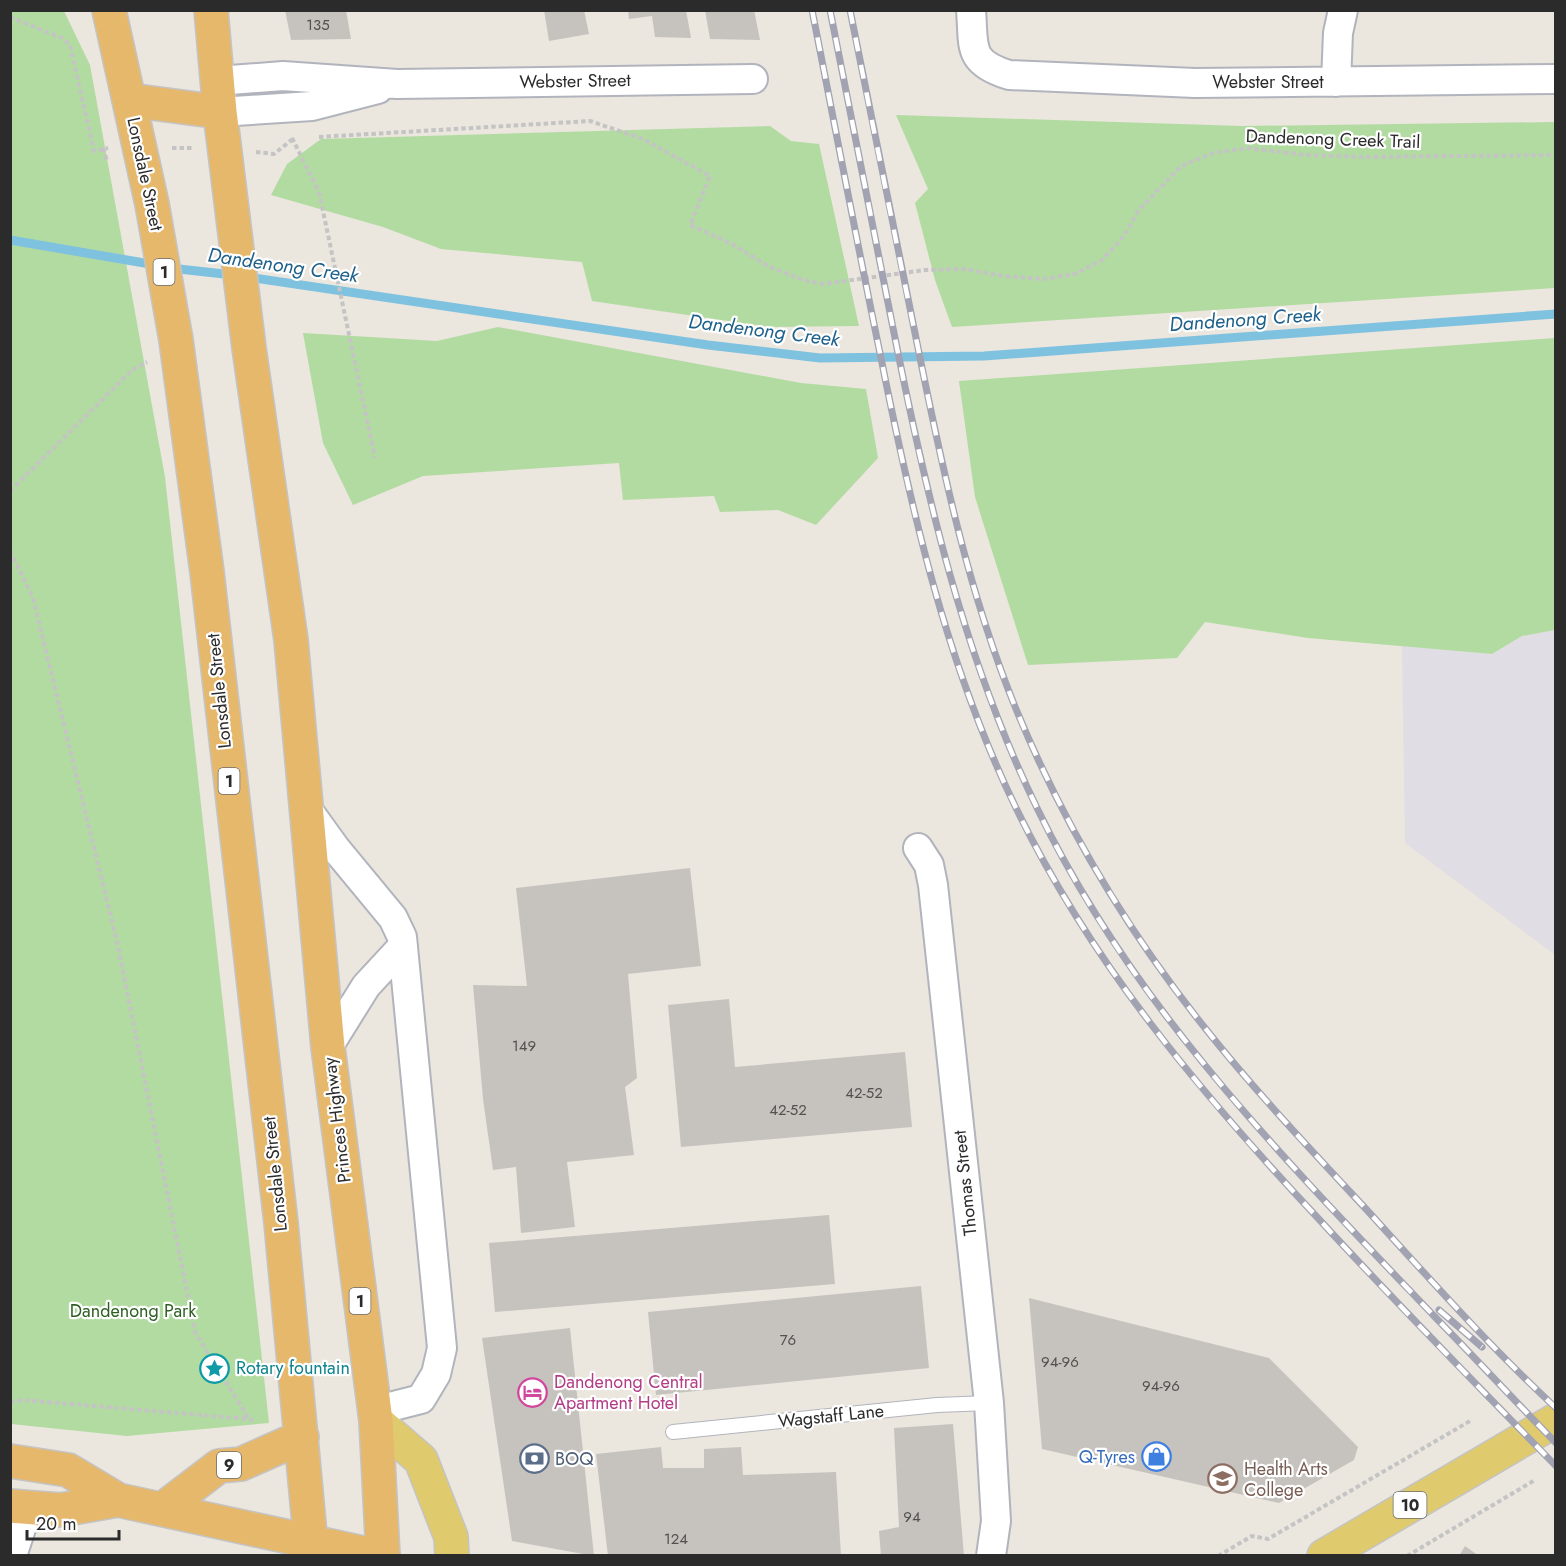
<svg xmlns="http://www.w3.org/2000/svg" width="1566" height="1566" viewBox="0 0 1566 1566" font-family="Jost,sans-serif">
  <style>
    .industrial { fill: #e0dee4 }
    .green { fill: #b2dba1 }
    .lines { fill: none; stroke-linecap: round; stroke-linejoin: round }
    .stream { stroke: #7ec2e0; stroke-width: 9 }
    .building { fill: #c6c3be }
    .service-casing { stroke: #b2b4bd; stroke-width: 16 }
    .minor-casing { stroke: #b2b4bd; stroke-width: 32 }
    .primary-casing { stroke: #c4c4c4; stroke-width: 36 }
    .trunk-casing { stroke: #c4c4c4; stroke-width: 36 }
    .path { stroke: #c4c4c4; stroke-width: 4; stroke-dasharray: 4.5 3; stroke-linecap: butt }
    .service { stroke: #fff; stroke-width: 14 }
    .minor { stroke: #fff; stroke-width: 28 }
    .primary { stroke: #e0ca6e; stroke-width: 33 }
    .trunk { stroke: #e6b86c; stroke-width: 33 }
    .rail-casing { stroke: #a2a3b2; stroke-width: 7 }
    .rail { stroke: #fff; stroke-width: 4.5; stroke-dasharray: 14; stroke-linecap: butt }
    .labels { text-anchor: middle; stroke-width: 4.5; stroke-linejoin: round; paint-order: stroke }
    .number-label { font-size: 15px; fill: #525150 }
    .shield { fill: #fff; stroke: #6b6b6b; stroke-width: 1.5 }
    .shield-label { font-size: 16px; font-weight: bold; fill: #2b2b2b }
    .street-label { font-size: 18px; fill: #2b2b2b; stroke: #fff }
    .park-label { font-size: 18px; fill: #2d5f23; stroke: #fff }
    .culture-label { font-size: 18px; fill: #0d838f; stroke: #fff; text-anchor: start }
    .hotel-label { font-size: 18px; fill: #b23c85; stroke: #fff; text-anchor: start }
    .shop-label { font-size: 18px; fill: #366cbe; stroke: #fff; text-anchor: end }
    .service-label { font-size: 18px; fill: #4e5e75; stroke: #fff; text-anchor: start }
    .education-label { font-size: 18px; fill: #785e54; stroke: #fff; text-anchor: start }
    .water-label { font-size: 20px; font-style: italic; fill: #1e618b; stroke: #fff }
  </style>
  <rect width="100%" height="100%" fill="#ebe6de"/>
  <path class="industrial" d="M1555,630V955L1405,843L1402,646L1492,654L1522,636Z"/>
  <path class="green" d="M10,11H64L90,65L165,477L269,1423L127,1436L11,1424Z
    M896,115L1241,126L1555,122V288L952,327L935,280L915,203L928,189Z
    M770,126L791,141L819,144L859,326L769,327L592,301L582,262L441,249L383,227L271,195L287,164L321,139Z
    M498,327L801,383L866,389L878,458L816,525L778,510L720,512L714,496L623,500L619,463L423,476L353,505L323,443L303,333L437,341Z
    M1555,338V630L1522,636L1492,654L1308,638L1205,622L1177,658L1028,665L975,497L959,381Z"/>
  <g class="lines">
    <path class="stream" d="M10,240L156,265
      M170,268L233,275
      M247,277L708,345L820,358L984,356L1556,314"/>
  </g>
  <path class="building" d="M285,10H346L351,39L291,40Z
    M544,10H584L589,34L549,41Z
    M628,10H686L691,38L655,37L652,16L629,19Z
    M705,10H754L760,40L710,39Z
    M690,868L701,966L628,974L637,1078L625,1087L634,1155L567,1162L575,1227L521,1233L516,1167L493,1170L483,1099L473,985L527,986L516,888Z
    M729,999L735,1067L905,1052L912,1127L681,1147L668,1005Z
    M829,1215L835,1284L495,1312L489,1243Z
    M921,1286L929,1368L656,1395L648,1312Z
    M1029,1298L1269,1358L1358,1447L1354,1460L1279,1503L1042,1449Z
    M570,1328L594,1556L512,1541L482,1338Z
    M953,1424L964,1556H881L879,1531L899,1527L894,1428Z
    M661,1447L663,1468H704V1449L741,1447L743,1475L836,1472L841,1556H608L596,1454Z
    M1465,1546L1479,1556H1459Z"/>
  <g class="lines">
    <defs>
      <path id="service" d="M673,1432L937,1405L989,1403"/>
      <path id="minor" d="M971,10C974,47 967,62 1009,75L1195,83L1556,79
        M217,81L283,76L397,84L753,79
        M1336,82L1338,33L1343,10
        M220,112L312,106L378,89
        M305,806L336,849L393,918L402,937L442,1348L436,1374L421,1399L374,1411
        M918,848L929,865L933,885L989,1403L996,1521L991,1556
        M328,1047L366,986L403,946
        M12,1556L28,1507"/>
      <path id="primary" d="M376,1421L421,1460L451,1537L452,1556
        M1324,1556L1556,1420"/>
      <path id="trunk" d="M109,10L152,204L176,340L207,572L281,1223L312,1556
        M211,10L220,112L249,348L291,640L328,1047L376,1421L383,1556
        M129,100L220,112
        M10,1461L68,1470L118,1500
        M10,1506L61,1510L118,1500L377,1556
        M164,1508L219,1466L241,1464L302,1437"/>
    </defs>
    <use href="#service" class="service-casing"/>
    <use href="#minor" class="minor-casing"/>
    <use href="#primary" class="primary-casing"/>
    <use href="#trunk" class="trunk-casing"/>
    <path class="path" d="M10,17L62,38L70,45L94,151L108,148
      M319,137L590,121L643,139L710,176L690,225L730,243L768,266L803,280L823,284L925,270L964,269L1004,276L1044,279L1075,274L1102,260L1124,236L1138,211L1181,166L1213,153L1247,148L1306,155L1363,157L1556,155
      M292,138L319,192L375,458
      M103,148L107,161
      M172,148H192
      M256,152L274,154L294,138
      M10,491L132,370L147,362
      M10,551L33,598L118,946L195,1332L249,1419
      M10,1402L22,1400L249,1419L256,1422
      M1218,1556L1252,1536L1268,1539L1470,1421
      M1407,1556L1535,1480"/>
    <use href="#service" class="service"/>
    <use href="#minor" class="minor"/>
    <use href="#primary" class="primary"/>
    <use href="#trunk" class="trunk"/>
    <defs>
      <path id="rail" d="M812,10C835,126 857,243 881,358C912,513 947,667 1017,810C1092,964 1200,1092 1316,1216C1394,1301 1475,1383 1556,1466
        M830,10C851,116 872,222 893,328C926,494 963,657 1038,810C1133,1007 1286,1161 1435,1317C1476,1359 1515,1401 1556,1443
        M850,10C872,121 894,232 917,343C942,467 968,592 1016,709C1063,823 1128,932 1205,1028C1255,1091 1311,1150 1366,1209C1428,1277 1488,1345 1556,1408
        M1439,1310L1482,1347"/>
    </defs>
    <use href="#rail" class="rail-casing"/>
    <use href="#rail" class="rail"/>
  </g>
  <defs>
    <symbol id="sight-ring" viewBox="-11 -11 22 22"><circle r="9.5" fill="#fff" stroke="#0f9aa8" stroke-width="1.5"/><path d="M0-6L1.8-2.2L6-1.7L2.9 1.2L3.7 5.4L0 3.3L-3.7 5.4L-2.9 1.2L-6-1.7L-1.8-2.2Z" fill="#0f9aa8"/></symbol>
    <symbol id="hotel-ring" viewBox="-11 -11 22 22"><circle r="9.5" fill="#fff" stroke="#d1479c" stroke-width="1.5"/><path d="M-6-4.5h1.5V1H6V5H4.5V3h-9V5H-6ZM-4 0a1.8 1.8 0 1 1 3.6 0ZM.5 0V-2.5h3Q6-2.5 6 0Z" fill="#d1479c"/></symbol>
    <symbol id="shop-ring" viewBox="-11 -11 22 22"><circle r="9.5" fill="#fff" stroke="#3f7fe0" stroke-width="1.5"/><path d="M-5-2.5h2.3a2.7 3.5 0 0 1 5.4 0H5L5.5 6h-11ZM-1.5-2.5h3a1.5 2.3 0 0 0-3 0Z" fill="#3f7fe0"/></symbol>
    <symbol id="bank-ring" viewBox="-11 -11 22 22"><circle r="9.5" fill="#fff" stroke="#5c6f8a" stroke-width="1.5"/><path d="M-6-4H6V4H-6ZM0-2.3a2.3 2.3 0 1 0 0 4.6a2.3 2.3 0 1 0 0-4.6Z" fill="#5c6f8a"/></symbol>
    <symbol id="university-ring" viewBox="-11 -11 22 22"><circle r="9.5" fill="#fff" stroke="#8d6e63" stroke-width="1.5"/><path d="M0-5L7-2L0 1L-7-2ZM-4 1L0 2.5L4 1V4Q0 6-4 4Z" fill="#8d6e63"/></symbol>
  </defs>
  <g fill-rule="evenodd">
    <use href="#sight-ring" x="198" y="1352" width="33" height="33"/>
    <use href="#hotel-ring" x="516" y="1376" width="33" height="33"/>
    <use href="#shop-ring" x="1140" y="1440" width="33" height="33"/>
    <use href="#bank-ring" x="518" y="1442" width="33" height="33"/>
    <use href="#university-ring" x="1206" y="1462" width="33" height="33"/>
  </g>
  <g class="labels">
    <g class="number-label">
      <text x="318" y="30">135</text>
      <text x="524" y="1051">149</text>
      <text x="864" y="1098">42-52</text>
      <text x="788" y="1115">42-52</text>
      <text x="788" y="1345">76</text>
      <text x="1060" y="1367">94-96</text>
      <text x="1161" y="1391">94-96</text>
      <text x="912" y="1522">94</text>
      <text x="676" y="1544">124</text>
    </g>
    <g class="shield">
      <rect x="153.5" y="259" width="21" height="26" rx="4.5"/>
      <rect x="218.5" y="768" width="21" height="26" rx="4.5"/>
      <rect x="349.5" y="1288" width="21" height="26" rx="4.5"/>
      <rect x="217" y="1452" width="24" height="26" rx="4.5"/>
      <rect x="1393.5" y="1492" width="33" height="26" rx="4.5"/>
    </g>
    <g class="shield-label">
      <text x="164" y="278">1</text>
      <text x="229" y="787">1</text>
      <text x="360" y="1307">1</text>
      <text x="229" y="1471">9</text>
      <text x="1410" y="1511">10</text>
    </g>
    <g class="street-label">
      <text transform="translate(575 81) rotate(-1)" y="6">Webster Street</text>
      <text x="1268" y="88">Webster Street</text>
      <text transform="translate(1333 139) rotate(2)" y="6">Dandenong Creek Trail</text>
      <text transform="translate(145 174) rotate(78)" y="6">Lonsdale Street</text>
      <text transform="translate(219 691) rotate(-96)" y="6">Lonsdale Street</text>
      <text transform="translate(337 1120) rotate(-97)" y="6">Princes Highway</text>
      <text transform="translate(275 1174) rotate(-96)" y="6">Lonsdale Street</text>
      <text transform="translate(965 1183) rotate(-96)" y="6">Thomas Street</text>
      <text transform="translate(831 1416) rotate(-6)" y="6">Wagstaff Lane</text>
    </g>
    <g class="park-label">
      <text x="133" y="1317">Dandenong Park</text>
    </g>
    <g class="culture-label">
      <text x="236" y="1374">Rotary fountain</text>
    </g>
    <g class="hotel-label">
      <text x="554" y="1388">Dandenong Central<tspan x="554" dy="21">Apartment Hotel</tspan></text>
    </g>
    <g class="shop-label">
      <text x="1135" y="1463">Q-Tyres</text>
    </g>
    <g class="service-label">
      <text x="555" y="1465">BOQ</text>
    </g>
    <g class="education-label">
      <text x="1244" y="1475">Health Arts<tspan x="1244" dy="21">College</tspan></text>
    </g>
    <g class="water-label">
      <text transform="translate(283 265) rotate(8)" y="7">Dandenong Creek</text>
      <text transform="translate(1245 319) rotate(-4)" y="7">Dandenong Creek</text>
      <text transform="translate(764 330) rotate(7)" y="7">Dandenong Creek</text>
    </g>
  </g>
  <rect width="1566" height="1566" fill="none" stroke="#2b2b2b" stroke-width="24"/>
  <path d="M27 1530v9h92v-9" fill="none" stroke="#2b2b2b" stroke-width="3"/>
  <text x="36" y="1530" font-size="18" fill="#2b2b2b" stroke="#ffffff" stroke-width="4.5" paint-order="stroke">20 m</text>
</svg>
